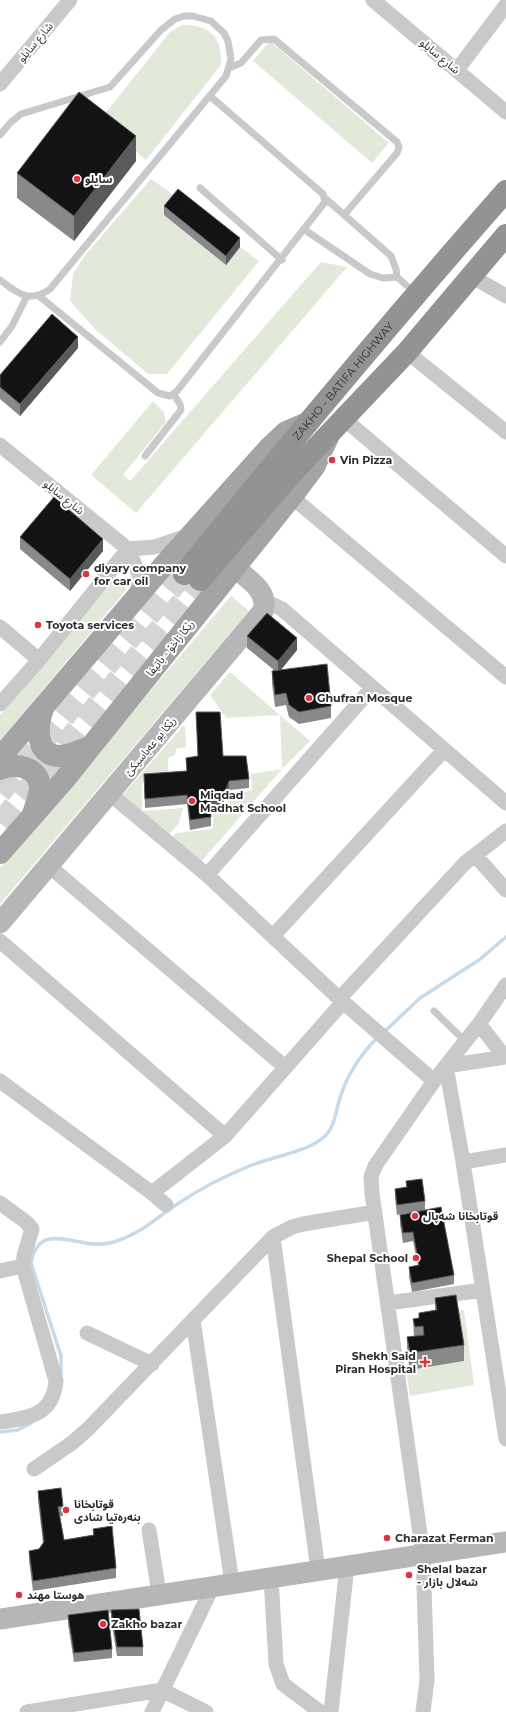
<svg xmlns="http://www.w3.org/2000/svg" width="506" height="1712" viewBox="0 0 506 1712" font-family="Montserrat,'Noto Sans Arabic',sans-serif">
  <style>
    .green { fill: #e2e9da }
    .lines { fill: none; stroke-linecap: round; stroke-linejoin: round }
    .stream { stroke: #c7dae9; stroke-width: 3.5 }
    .highway-tunnel { stroke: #d5d5d5; stroke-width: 22; stroke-dasharray: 22 11; stroke-linecap: butt }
    .lane { stroke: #c9c9c9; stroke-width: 7 }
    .street { stroke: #c9c9c9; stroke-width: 15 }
    .secondary { stroke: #b6b6b6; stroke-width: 21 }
    .primary { stroke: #a4a4a4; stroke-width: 22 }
    .highway { stroke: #939393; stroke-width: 22 }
    .wall { fill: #898989 }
    .shaded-wall { fill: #5a5a5a }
    .building { fill: #131313; stroke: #5a5a5a }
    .poi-dot { fill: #dc353b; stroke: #fff; stroke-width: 1.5 }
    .labels { text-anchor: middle; stroke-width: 4; stroke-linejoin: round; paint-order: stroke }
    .street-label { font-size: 11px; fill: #2c2c2c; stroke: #fff }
    .poi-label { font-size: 11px; font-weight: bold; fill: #2c2c2c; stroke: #fff; text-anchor: start }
  </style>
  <rect width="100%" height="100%" fill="#fff"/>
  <path class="green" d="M182,25C211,25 222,37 221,65L146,160L100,120L170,32Z
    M270,41L389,143L372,163L253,61Z
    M151,179L178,198L226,265L240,247L259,261L167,374H148L96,330L70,301L73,274L86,254Z
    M321,262L347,267L136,513L91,475L153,401L164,412L166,422L123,475L130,481Z
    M113,577L127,589L0,741V715Z
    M231,596L249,611L0,904V868Z
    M230,672L310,741L282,769L200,863L172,838L176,833L213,829V813L223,809L231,796L252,790L251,774L282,769L280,715L226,718L210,695Z
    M183,726L185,727L186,747L176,749L175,755L168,758V779L144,780L142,783V811L183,808L179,823L167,837L121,797Z
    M464,1310L474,1385L410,1396L406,1371L464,1361L456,1311Z"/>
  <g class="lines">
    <path class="stream" d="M384,1032L420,998L479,960L506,937
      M61,1375V1356L31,1263C38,1225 67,1242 94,1244C113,1245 126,1238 142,1229C155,1221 166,1211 179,1203C201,1188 227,1175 252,1165C274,1156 310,1152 326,1135C335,1125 336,1110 340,1098C347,1075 361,1054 378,1037
      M0,1432L18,1430L31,1423"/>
    <path class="highway-tunnel" d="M0,793L184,574
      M0,823L200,580"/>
    <path class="lane" d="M229,68L241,63L261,40L274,39L397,142L399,147L397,153L344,215
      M0,135L11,122L21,114L110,87L161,30L175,19L184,16H193L211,21L224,33L228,41L231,59L226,76L50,289C29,304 17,293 0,280
      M200,188L282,260
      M326,199L391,256L396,269L397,277L414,292
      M305,230L370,274L383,278L397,277
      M39,296L158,393L170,396L177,391L325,202L323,194L210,96
      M0,342L12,326L27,296
      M145,456L181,410L180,404L174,395
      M434,1011L465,1041"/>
    <path class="street" d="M373,0L506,112
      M457,70L506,5
      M0,84L70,0
      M471,276L506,296
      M407,352L506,432
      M344,419L506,556
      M0,445L128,549L139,574V583L136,596
      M292,497L506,677
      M128,549L154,547L187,536
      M265,601L282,609L506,803
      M0,627L39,660
      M0,704L39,660L128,549
      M110,794L207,875L343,1002L434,1081
      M475,855L506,890
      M49,866L285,1067
      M207,875L372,688
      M273,936L444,750
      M0,941L225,1136
      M340,998L465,863L506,831
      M479,1024L505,1057
      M446,1066L463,1162L506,1439
      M446,1066L506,1057
      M0,1081L152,1193L166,1205
      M463,1162L506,1155
      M152,1193L225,1136L343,1002
      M0,1203L26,1222L32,1229L24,1256L23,1266L56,1381C53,1415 29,1418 0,1422
      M273,1237L318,1570
      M0,1271L23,1266
      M388,1303L483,1290
      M193,1320L232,1583
      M87,1333L152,1364
      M34,1469L72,1443L88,1429L273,1237L292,1227L303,1224L375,1212
      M149,1530L159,1594
      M271,1577L276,1664L283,1684L320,1712
      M27,1712L162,1690L206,1712
      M152,1712L213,1586
      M331,1712L347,1566
      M423,1712L427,1680L423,1555L372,1193L371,1177L375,1166L434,1081L479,1024L506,985"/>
    <path class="secondary" d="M0,923L263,611C269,591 249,580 235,568
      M0,1619L506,1542"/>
    <path class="primary" d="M43,709C37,725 34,756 60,756C70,756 81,750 90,747
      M0,758L164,565L269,448L286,432L307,423
      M0,769C15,763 38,766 40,786C40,795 36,805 33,814
      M0,853L64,780L296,491L314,467L328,437"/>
    <g class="highway">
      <path id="s1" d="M184,574C289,444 396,316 506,191"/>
      <path d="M200,580L293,472L407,352L506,235"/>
    </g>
  </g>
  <path class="wall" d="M136,161L74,241L17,198V173Z
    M164,206L240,247L226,265L164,215Z
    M78,348L20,416L0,399V375Z
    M20,537L103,551L70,591L20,549Z
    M247,636L297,650L281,670L331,706V718L299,724L289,717L286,705L275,707L272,683V671L274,670L247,648Z
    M196,712L223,756L249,779V788L229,790L226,798L221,805L211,808V826L190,830L187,804L145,808L144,774L186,771V758L198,756Z
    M406,1181L425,1201V1210L454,1275V1284L412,1292L409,1277V1267L418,1266L413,1241L403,1243L400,1224V1215L416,1212L397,1215L395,1198V1189L406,1187Z
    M435,1298L464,1345V1361L410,1370L407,1354V1337L414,1336L413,1319L419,1318V1313L435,1310Z
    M38,1491L63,1506V1516H60L64,1540L93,1535V1529L116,1568V1578L33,1591L29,1561V1551L39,1549L43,1543L38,1500Z
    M111,1610L143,1647V1656H117L111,1619Z
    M68,1615L112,1649V1658L74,1662L68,1624Z"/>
  <path class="shaded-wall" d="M136,136V161L74,241V216Z
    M240,238V247L226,265V256Z
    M78,337V348L20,416V404Z
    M103,539V551L70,591V579Z
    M297,638V650L278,673V661Z
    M229,781V790L226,798L221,805L210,808V799Z"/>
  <path class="building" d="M79,92L136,136L74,216L17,173Z
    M178,189L240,238L226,256L164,206Z
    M52,314L78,337L20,404L0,387V375Z
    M54,497L103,539L70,579L20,537Z
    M267,613L297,638L278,661L247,636Z
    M327,664L331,706L299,712L289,705L286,693L275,695L272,671Z
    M196,712H220L223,756H246L249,779L229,781L226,789L221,795L210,799L211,817L190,820L187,795L145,799L144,774L187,771L186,758L198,756Z
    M422,1179L425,1201L397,1205L395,1189L407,1187L406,1181Z
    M441,1207L454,1275L412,1283L409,1267L419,1265L413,1232L403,1233L400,1215Z
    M456,1295L464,1345L410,1353L407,1337L424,1335L423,1326L415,1327L413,1319L419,1318V1313L437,1310L435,1298Z
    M61,1488L63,1506L58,1507L64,1540L94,1535L93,1529L112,1526L116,1568L33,1581L29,1551L39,1549L44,1542L38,1491Z
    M139,1609L143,1647H117L111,1610Z
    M108,1610L112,1649L74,1653L68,1615Z"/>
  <g class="poi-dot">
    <circle cx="77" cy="179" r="4"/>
    <circle cx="332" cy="460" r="4"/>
    <circle cx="86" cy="574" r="4"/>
    <circle cx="38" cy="625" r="4"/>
    <circle cx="309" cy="698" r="4"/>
    <circle cx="192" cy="801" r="4"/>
    <circle cx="415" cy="1216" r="4"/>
    <circle cx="416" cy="1258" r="4"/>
    <path d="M423 1356h4v4h4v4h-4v4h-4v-4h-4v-4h4z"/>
    <circle cx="66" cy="1510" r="4"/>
    <circle cx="387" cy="1538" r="4"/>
    <circle cx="409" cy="1575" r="4"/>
    <circle cx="19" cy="1595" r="4"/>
    <circle cx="103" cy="1624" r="4"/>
  </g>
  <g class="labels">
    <g class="street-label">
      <text transform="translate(35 42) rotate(-50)" y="4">شارع سايلو</text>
      <text transform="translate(440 56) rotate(40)" y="4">شارع سايلو</text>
      <text dy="4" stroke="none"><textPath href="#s1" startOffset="250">ZAKHO - BATIFA HIGHWAY</textPath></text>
      <text transform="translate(64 497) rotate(39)" y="4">شارع سايلو</text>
      <text transform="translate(170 648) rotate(-51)" y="4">رێکا زاخۆ - باتیفا</text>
      <text transform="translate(150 746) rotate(-50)" y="4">رێكا بو عه‌باسيكێ</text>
    </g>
    <g class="poi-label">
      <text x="85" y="183">سايلو</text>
      <text x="340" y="464">Vin Pizza</text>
      <text x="94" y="572">diyary company<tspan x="94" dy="13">for car oil</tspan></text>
      <text x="46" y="629">Toyota services</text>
      <text x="317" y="702">Ghufran Mosque</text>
      <text x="200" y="799">Miqdad<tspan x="200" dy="13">Madhat School</tspan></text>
      <text x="423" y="1220">قوتابخانا شەپال</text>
      <text x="408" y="1262" text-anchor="end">Shepal School</text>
      <text x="416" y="1360" text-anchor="end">Shekh Said<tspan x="416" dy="13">Piran Hospital</tspan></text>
      <text x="74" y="1508">قوتابخانا<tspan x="74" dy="13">بنەرەتیا شادی</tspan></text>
      <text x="395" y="1542">Charazat Ferman</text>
      <text x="417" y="1573">Shelal bazar<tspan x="417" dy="13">- شەلال بازار</tspan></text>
      <text x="27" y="1599">هوستا مهند</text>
      <text x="111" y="1628">Zakho bazar</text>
    </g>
  </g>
</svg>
